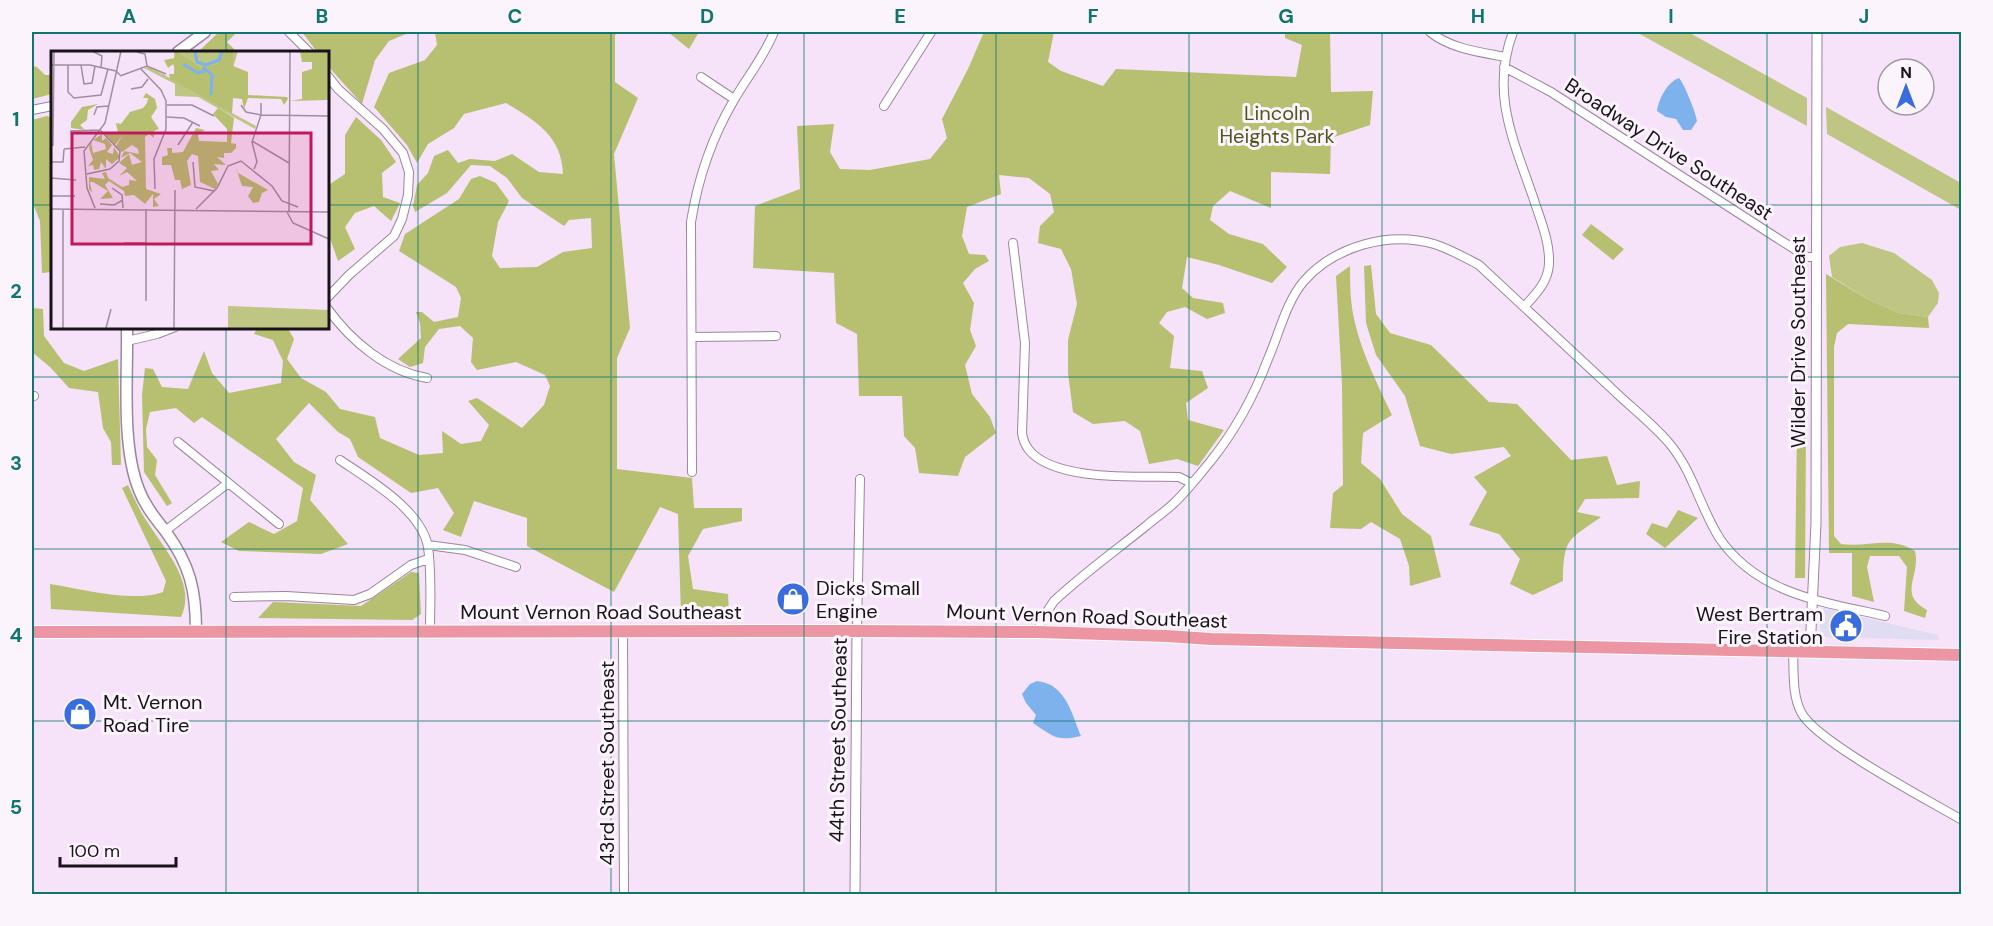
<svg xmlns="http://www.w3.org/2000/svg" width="1993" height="926" viewBox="0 0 1993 926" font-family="'DM Sans',sans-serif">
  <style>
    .commercial { fill: #e0dcf2 }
    .green { fill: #bfc683 }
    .forest { fill: #b7bf71 }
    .water { fill: #7eb2ed }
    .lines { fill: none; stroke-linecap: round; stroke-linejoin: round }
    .minor-casing { stroke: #9a879c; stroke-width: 10 }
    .tertiary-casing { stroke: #9a879c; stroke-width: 11 }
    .secondary-casing { stroke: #9a879c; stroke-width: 13 }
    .primary-casing { stroke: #fff; stroke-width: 14 }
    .minor { stroke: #fff; stroke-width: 8 }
    .tertiary { stroke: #fff; stroke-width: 9 }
    .secondary { stroke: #fff; stroke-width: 10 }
    .primary { stroke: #ed96a3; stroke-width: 12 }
    .grid { fill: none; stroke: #0f766e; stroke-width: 1.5; stroke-opacity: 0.55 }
    .labels { text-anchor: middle; stroke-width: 6; stroke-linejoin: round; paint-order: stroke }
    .park-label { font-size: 20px; fill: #50551c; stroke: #fcf4fd }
    .street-label { font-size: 20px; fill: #19121a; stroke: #fcf4fd }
    .poi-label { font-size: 20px; fill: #19121a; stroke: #fcf4fd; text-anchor: start }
    .inset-river { fill: none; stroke: #7eb2ed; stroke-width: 3 }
    .inset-road { fill: none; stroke: #9e8fa0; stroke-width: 1.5 }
    .view { fill: #c2185b; fill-opacity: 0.15; stroke: #c2185b; stroke-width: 3 }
    .inset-edge { fill: none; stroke: #19121a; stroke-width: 3 }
    .neatline { fill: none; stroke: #0f766e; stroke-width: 2 }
    .grid-label { font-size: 20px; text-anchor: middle; font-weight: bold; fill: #0f766e }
  </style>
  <rect width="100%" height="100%" fill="#f6e2f9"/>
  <path class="commercial" d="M1824,608L1938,635L1939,640L1824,637L1820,634V613Z"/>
  <path class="green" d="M1636,32H1688L1807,98V126Z
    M1826,107L1961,183V210L1827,134Z
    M1862,243L1894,253L1932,280L1939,293L1938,303L1928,317L1899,313L1867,299L1832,277L1829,256L1840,247Z"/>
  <path class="forest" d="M219,32H237L227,42L237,52H198Z
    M302,32H411L389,41L375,60L362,104L327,65V52H317Z
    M435,32H619L615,35V82L638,98L614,154L630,328L617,358V469L692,478L694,508H742V521L703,529L688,556L693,589L728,594L729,613L681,617L678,514L660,507L614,592L527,546V518L474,501L461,537L443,530L454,513L438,488L411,493L358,457L350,439L338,432L309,403L276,439L294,462L316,475L310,500L348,544L321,554L239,551L221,542L249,522L274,534L297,521L303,488L202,417L194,423L176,408L150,412L146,429L147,447L157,460L155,475L172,503L167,506L144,472L142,395L145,368L153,369L162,387L188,389L204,351L212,373L229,393L281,383L283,361L273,340L254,334L258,327H287L294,339L287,359L301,378L326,392L340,409L375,417L380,438L419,455L443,453L442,431L461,444L481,441L489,425L468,401L477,398L522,428L544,405L550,386L545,375L516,362L477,370L471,362L473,338L460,326L439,329L425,347L423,363L410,367L398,359L421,338L420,323L416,312H422L434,322L458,317L461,298L456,287L399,251L405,234L459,199L471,179L480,176L496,183L509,201L498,222L492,256L500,268L537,267L563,252L592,248L591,218L569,220L564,226L522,198L507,178L490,166L471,165L447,193L415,212L413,206L417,185L428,173L434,156L448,150L458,163L470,159L495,161L512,154L539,172L563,174C562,136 536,121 506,103L464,114L454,128L428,144L417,163L407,145L374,107L389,73L425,60L437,45Z
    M668,32H699L689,49Z
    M984,32H1054L1048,62L1061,71L1103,86L1116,69L1296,77L1302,45L1285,38V32H1330L1331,92L1373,91L1370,125L1331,138L1330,174L1271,172V208L1230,191L1213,206L1210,220L1229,234L1263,244L1287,267L1272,283L1219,265L1187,257L1182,288L1193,298L1223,303L1225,313L1207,319L1185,307L1167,312L1159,323L1174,336L1170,368L1202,371L1208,388L1186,403L1188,420L1224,430L1198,466L1177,459L1149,464L1140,431L1125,421L1093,424L1073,412L1068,373V340L1077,304L1071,269L1061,249L1038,243L1040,226L1054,212L1050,194L1029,178L999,175L1001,194L967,207L962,236L969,254L985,255L989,261L975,269L963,283L974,303L970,330L976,346L965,365L972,394L990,417L996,433L965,457L958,476L919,473L915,448L904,436L902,396H859L857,334L836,323L834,273L753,268L755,206L800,189L797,126L834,124L830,152L840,169L870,170L930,159L947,138L942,119L968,69Z
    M32,66L37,67L45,75H52V94L32,99Z
    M47,116L52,118V272L42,273L40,221L32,201V120Z
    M356,117L381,140L396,162L382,173L383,197L400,203L391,221L374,206L355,213L345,227L355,249L338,261L327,230V183L330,184L345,174V135Z
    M1591,224L1624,249L1613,260L1582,235Z
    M1371,265L1376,314L1390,333L1431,345L1489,402L1517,404L1571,460L1607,456L1617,485L1640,481L1639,498L1585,499L1577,512L1601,517C1567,541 1564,538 1563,581L1533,595L1510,584L1520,559L1499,534L1469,525L1487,492L1474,477L1511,456L1504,447L1451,454L1420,446L1405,396L1376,355L1366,323L1364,266Z
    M1350,266C1350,280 1350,294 1352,308C1358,346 1376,381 1392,415L1363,433L1361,463L1380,479L1402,514L1431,536L1441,577L1410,586L1409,566L1400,539L1371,522L1361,529L1330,528L1333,493L1343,485L1342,385L1336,276Z
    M1826,274L1867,299L1899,313L1928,317L1929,328L1848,324L1837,333L1834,347V536L1841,544C1868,548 1890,535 1915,551C1921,576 1897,594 1927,610L1925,618L1904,611L1907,567L1899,556H1870L1867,567L1874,602L1852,596V553H1829Z
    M32,308L43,309L44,336L64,363L84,371L118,359L121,465H112L111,442L103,428L98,392L69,388L50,367L32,352Z
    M1797,425L1806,427L1805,578H1795Z
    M128,485C134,498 140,512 148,523C165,550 197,584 181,617L51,609L50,584C83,589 132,603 163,592L166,581L122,488Z
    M1678,510L1698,518L1665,548L1646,534L1652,523L1667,528Z
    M411,572L419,573L421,614L412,620L258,618L273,602L361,606Z"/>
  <path class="water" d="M1679,78C1684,83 1696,113 1697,121L1691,130H1683L1676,119L1666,117L1657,111C1659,99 1667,82 1679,78Z
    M1037,681C1043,682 1051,684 1055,688C1070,700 1074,720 1081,736C1056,742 1053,736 1033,723L1036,715L1026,703L1022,694L1030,684Z"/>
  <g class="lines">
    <defs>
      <path id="minor" d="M289,32L309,52
        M1430,32C1451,49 1480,52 1506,57
        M1513,32C1489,96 1516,145 1536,206C1542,224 1550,244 1549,264C1548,282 1536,294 1524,307
        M1504,67L1551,92L1777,238L1807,257H1816
        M327,75L338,89L383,129L403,153L409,172L408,195L402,219L394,236L349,275L327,298
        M701,77L734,99
        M884,106L931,32
        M32,110L52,106
        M1013,243L1025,343L1022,433C1023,440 1025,445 1029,450C1055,482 1140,476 1179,477L1191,483
        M327,308C351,341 386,371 427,378
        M692,337L776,336
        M127,341L157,334L175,327
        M32,396H34
        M178,442L279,524
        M340,460C368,479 422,510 428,547C432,574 430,603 430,631
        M692,472L691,222C698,178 711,139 734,100C747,77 764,57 774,32
        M165,531L227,484
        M428,545L465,550L516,567
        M234,597L286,596L354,600L370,594L411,565L428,559
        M623,631L624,894
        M857,631L860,479
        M1038,632L1041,621L1054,601C1083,574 1115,551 1146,526C1155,518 1166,511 1174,503C1187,491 1199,475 1210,462C1235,431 1254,396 1268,359C1279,334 1286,302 1304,281C1335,246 1389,231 1434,244C1450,249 1464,257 1479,265C1522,305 1566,346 1609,386C1628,405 1651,422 1669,443C1693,471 1700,508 1720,539C1759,595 1825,602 1885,616
        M1793,652C1794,671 1792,695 1801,712C1815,741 1928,800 1962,820"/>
      <path id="tertiary" d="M1810,652L1816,523L1817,32
        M855,894L857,631"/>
      <path id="secondary" d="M178,52L205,32
        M127,327C128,376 121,445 139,490C145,506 156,519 166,532C190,565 196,590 196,631"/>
      <path id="primary" d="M32,632L857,631L1038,632L1166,636L1211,639L1962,655"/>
    </defs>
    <use href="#minor" class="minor-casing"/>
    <use href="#tertiary" class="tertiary-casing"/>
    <use href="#secondary" class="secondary-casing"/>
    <use href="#primary" class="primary-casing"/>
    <use href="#minor" class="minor"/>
    <use href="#tertiary" class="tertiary"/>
    <use href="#secondary" class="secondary"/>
    <use href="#primary" class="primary"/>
  </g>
  <path class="grid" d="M226,32V52M418,32V894M611,32V894M804,32V894M996,32V894M1189,32V894M1382,32V894M1575,32V894M1767,32V894M32,205H52M327,205H1962M226,327V894M32,377H1962M32,549H1962M32,721H1962"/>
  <defs>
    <symbol id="shop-disc" viewBox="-11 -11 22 22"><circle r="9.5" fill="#396ddd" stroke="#fcf4fd"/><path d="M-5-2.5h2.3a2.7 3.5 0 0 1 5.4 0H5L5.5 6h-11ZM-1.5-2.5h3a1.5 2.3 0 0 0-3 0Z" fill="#fff"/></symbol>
    <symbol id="civic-disc" viewBox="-11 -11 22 22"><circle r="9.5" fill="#396ddd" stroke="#fcf4fd"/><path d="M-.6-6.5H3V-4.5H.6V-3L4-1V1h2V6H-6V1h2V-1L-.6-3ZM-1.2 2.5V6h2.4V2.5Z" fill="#fff"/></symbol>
  </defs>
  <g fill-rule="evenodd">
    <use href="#shop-disc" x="774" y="580" width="38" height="38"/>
    <use href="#civic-disc" x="1827" y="607" width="38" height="38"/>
    <use href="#shop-disc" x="61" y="695" width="38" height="38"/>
  </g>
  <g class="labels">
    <g class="park-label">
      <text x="1277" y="120">Lincoln<tspan x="1277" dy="23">Heights Park</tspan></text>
    </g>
    <g class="street-label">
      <text transform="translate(1669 149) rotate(33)" y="7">Broadway Drive Southeast</text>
      <text transform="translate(1798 342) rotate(-90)" y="7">Wilder Drive Southeast</text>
      <text x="601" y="619">Mount Vernon Road Southeast</text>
      <text transform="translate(1087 616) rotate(2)" y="7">Mount Vernon Road Southeast</text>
      <text transform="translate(838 740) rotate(-89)" y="7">44th Street Southeast</text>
      <text transform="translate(607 763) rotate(-90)" y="7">43rd Street Southeast</text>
    </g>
    <g class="poi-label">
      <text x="816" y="595">Dicks Small<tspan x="816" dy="23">Engine</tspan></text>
      <text x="1823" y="621" text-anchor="end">West Bertram<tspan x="1823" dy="23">Fire Station</tspan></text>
      <text x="103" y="709">Mt. Vernon<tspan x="103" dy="23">Road Tire</tspan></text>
    </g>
  </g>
  <g transform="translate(51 51)">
    <rect width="278" height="278" fill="#f6e2f9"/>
    <path d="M123,0H187L182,17L181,62L205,75L204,78L147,46L124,45V33L93,17L98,16L123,29ZM177,255L277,259V277H177Z" fill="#bfc683"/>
    <path d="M125,0L150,17L167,13L173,0H182V15L197,21V44L236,46L237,48L233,54L230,48L197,47L193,58L191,48L182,47L181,62L119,28L118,23H123L124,18L122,13L117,17L113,9L124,7ZM249,0H277V49L239,50L251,48V21L261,18V11H251ZM95,42L104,48L106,57L100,66L108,78L103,80V87L98,83L94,86L95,138L110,143L103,148L108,155L102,156V143L94,153L83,144L74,145L73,140L58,130L54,134L62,147L49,148L57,140L42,131H39L41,142L38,138V126L54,128L51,122L55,121L57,127L71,136L78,134V129L86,130L76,121L68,125L76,117L68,112L78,103L81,114L91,111L79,102L70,107L73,100L88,103L87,98L81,94L71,101L65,95L72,84L64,94L52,81L67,82L65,72L70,73L79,61L92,57L96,52L97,47H92ZM47,53L37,59L36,69L29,74L34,79L20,77V71L31,56ZM167,57L183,67L180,92L185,93V97L180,102H173V107L166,106L175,114L163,113L168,119L160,120L167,133L164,138L149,131L147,105L141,103L136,110L140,134L131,138L129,129H124L120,114H111V106L117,104L116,97H121V102L132,101L145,77L154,79L147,84L148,90L176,91V78L162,63ZM51,83V90L55,87L61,94L56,101L62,103L63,96L69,106L61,113L55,108V118L50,111L48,118L43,119L42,114L37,115L42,109L38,97L40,90L42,102L55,98L54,93L42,89ZM184,114L187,122L217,139L211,142L208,151L202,152L197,145L202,136L191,135Z" fill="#b7bf71"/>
    <path class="inset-river" d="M144,0L146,11L155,14L168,9L171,0M132,13L147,22L154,20M152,16L161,24L160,44"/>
    <path class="inset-road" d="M41,0L51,5L50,17M86,1L94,3L96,15M0,14H39L65,20L69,24M17,14V41L23,47L50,44L57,18M30,14L33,33L41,32L44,15M89,17L110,39L115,50V78L103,108L104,138M69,25L96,15L115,23M80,38L91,36L97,28M116,54H141L163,65M190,54L195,61L210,64L278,65M43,64L46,56L57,55M116,66L133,67L149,75M19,80L49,79L69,100L68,110L59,118L36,123M201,90L238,112M127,94L142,71M2,95L3,0M13,98L34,96M0,111H12L13,98M142,111L144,136L163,140M203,118L206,111L201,91L210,64V52M0,127L25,129M61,137L71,144L72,157M0,145H24M49,153L63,154L72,149M44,157L36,137L33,100L54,72L70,0M0,158L278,161M12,158V277M95,158V250M145,158L166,137L177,115L190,110L221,135L231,150L247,156M238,160L239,0M236,161L242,172L278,188M73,192H95M55,277L60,258M123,277L124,139"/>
    <path class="view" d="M21,82H260V193H21Z"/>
    <rect width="278" height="278" class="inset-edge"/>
  </g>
  <rect width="1993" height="926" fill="none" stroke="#fcf4fd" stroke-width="66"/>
  <g transform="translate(1906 87)"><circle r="28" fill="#fcf4fd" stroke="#a19aa2" stroke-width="1.5"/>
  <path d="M0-4.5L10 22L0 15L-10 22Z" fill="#396ddd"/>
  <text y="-9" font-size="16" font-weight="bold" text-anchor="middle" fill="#19121a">N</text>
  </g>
  <path d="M60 857v9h116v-9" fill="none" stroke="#19121a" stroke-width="3"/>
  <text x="69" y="857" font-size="18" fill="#19121a" stroke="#fcf4fd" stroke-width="4.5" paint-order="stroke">100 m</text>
  <rect x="33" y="33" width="1927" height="860" class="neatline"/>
  <g class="grid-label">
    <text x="129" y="23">A</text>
    <text x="322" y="23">B</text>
    <text x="515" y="23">C</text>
    <text x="707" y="23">D</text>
    <text x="900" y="23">E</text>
    <text x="1093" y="23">F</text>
    <text x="1286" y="23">G</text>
    <text x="1478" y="23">H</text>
    <text x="1671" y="23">I</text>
    <text x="1864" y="23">J</text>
    <text x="16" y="126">1</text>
    <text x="16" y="298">2</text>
    <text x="16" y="470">3</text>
    <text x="16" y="642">4</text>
    <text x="16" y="814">5</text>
  </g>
</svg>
